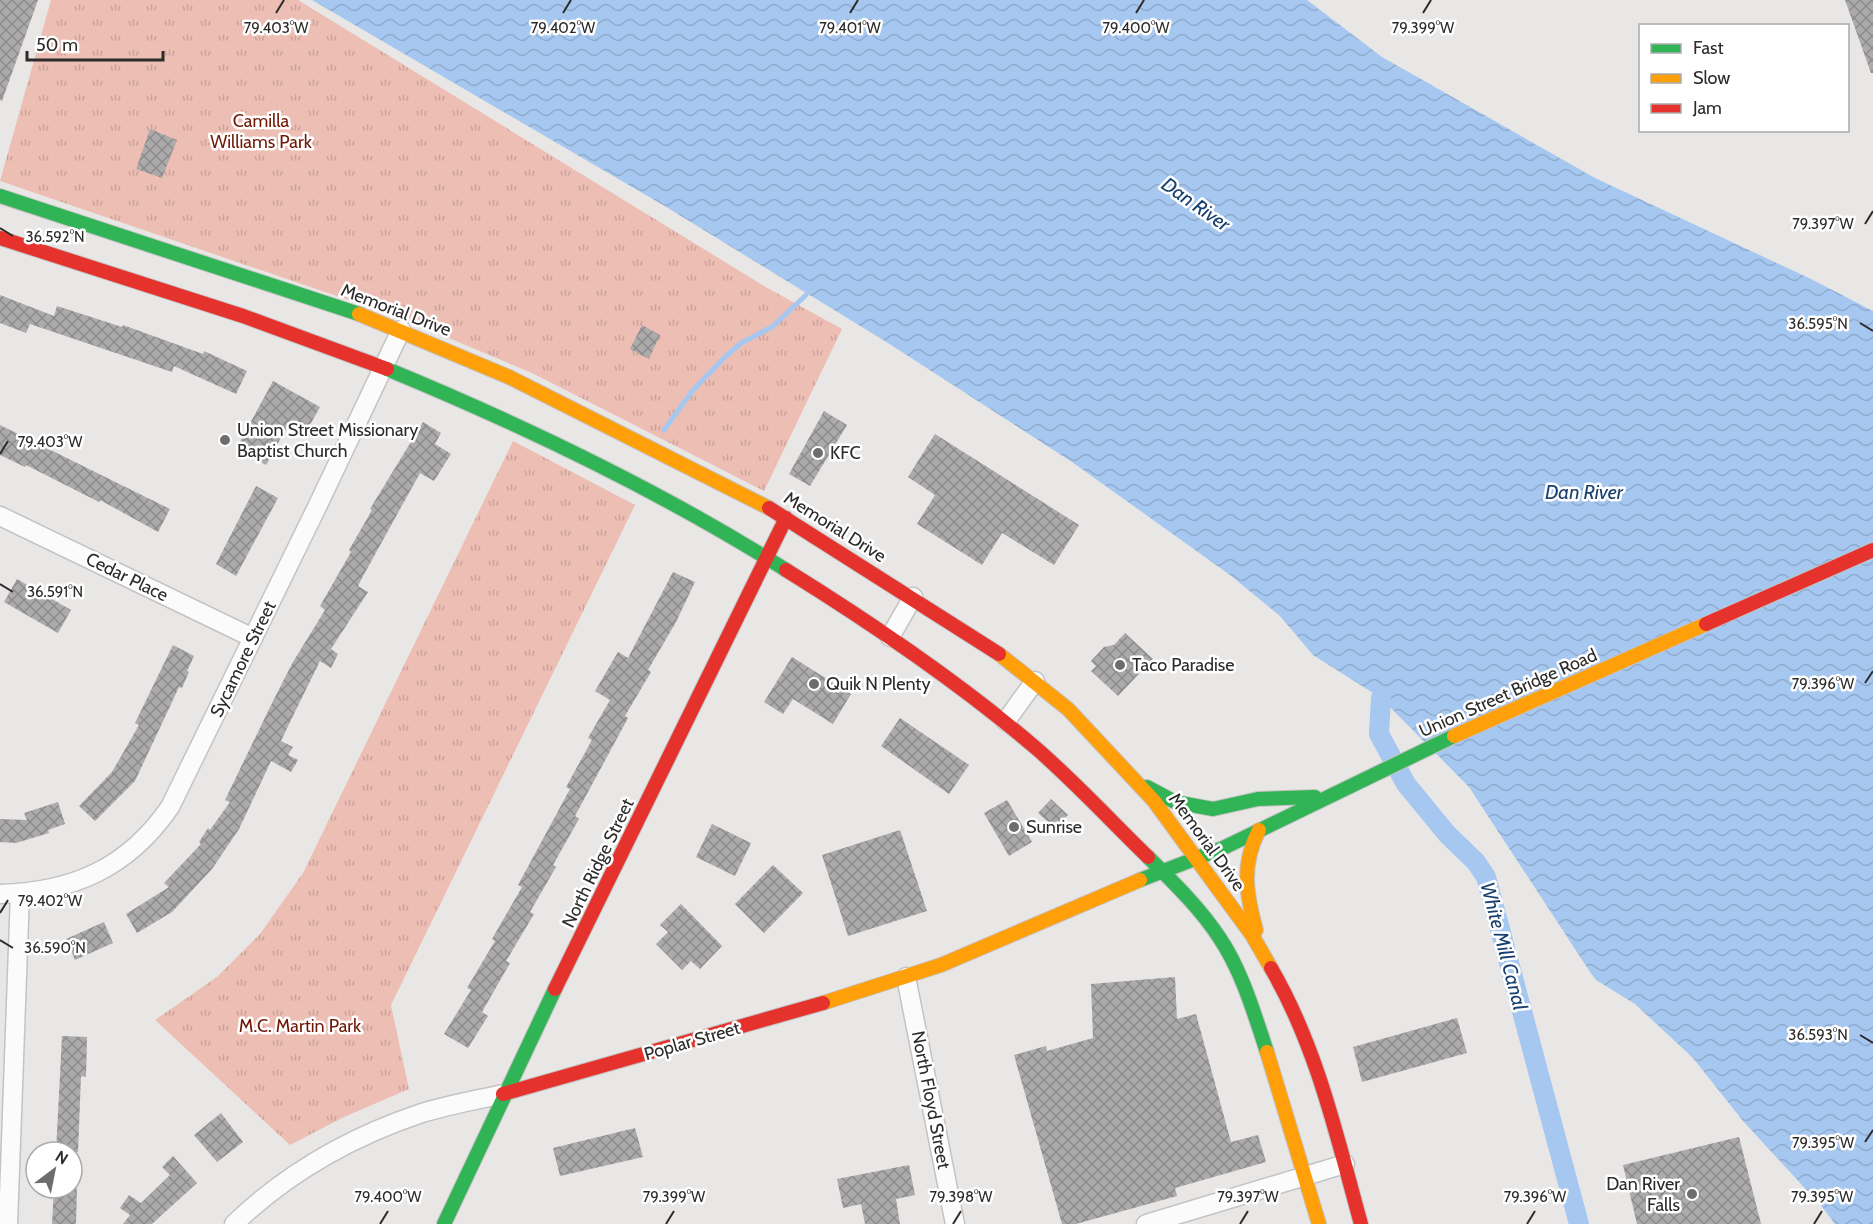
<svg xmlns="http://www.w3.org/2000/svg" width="1873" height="1224" font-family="Cabin,sans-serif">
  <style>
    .park { fill: url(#park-tufts) }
    .water { fill: url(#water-waves) }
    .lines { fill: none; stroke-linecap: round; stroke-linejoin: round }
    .stream { stroke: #a6c7f0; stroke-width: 5 }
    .canal { stroke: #a6c7f0; stroke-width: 20 }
    .building { fill: url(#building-cross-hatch) }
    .street-casing { stroke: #c4c3c3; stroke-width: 21 }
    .fast-casing { stroke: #c4c3c3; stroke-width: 16 }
    .slow-casing { stroke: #c4c3c3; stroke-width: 16 }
    .jam-casing { stroke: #c4c3c3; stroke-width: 16 }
    .street { stroke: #fcfbfb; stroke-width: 18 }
    .fast { stroke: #30b455; stroke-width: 14 }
    .slow { stroke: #ff9f0a; stroke-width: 14 }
    .jam { stroke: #e5322d; stroke-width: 14 }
    .ticks { fill: none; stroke: #2c2b2a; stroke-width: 2 }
    .poi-dot { fill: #6e6d6c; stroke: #fff; stroke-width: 2 }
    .labels { text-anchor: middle; stroke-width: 5; stroke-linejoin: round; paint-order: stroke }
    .park-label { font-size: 18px; fill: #6f1806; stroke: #fff }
    .street-label { font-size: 18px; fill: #2c2b2a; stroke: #fff }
    .poi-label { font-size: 18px; fill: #2c2b2a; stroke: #fff; text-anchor: start }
    .water-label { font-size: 20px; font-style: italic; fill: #17406f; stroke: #fff }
    .ticks-label { font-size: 15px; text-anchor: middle; fill: #2c2b2a; stroke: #fff; stroke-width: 5; stroke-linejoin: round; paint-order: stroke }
  </style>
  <defs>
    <pattern id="park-tufts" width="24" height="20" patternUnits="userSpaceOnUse" patternTransform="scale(1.5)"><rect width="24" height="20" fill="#edbeb4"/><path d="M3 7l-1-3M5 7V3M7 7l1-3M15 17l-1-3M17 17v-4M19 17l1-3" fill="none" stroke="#cba39b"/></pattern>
    <pattern id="water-waves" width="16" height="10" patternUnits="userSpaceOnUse" patternTransform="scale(1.5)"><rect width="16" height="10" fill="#a6c7f0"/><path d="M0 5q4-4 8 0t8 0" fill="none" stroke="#8fabce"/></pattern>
    <pattern id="building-cross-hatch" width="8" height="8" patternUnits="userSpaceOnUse" patternTransform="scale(1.5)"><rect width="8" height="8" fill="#acaaaa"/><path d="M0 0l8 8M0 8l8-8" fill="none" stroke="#8c8b8b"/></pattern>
  </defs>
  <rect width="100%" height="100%" fill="#e9e7e6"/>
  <g class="park">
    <path d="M 51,0 L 298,0 L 764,286 L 842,329 L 764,491 L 532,373 L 401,318 L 0,181 Z"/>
    <path d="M 513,441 L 635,505 L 391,1005 L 409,1089 L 344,1117 L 290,1145 L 155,1020 L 217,977 L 260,934 L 303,873 Z"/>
  </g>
  <path class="water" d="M 312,0 L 1307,0 L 1382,57 L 1595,178 L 1811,279 L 1873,311 L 1873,1224 L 1835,1224 L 1823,1208 L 1743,1121 L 1693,1058 L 1635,1004 L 1596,980 L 1590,972 L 1469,787 L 1381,698 L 1313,655 L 1280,616 L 1230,575 L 1072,462 L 888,343 L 663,205 Z"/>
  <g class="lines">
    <path class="stream" d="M 664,430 L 693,390 L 725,357 L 741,343 L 772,327 L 806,295"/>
    <path class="canal" d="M 1381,698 L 1379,734 L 1406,784 L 1447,834 L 1476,862 L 1486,877 L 1579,1224"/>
  </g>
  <g class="building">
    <path d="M 0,0 L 38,0 L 2,101 L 0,100 Z"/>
    <path d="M 1845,0 L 1873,0 L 1873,73 L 1871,73 Z"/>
    <path d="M 150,129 L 177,140 L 162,178 L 136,169 Z"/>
    <path d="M 0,295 L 54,316 L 57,306 L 122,327 L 123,325 L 203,354 L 204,351 L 247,371 L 236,394 L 174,366 L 172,372 L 30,324 L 26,333 L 0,323 Z"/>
    <path d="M 642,325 L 660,335 L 649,359 L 630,349 Z"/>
    <path d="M 273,381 L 320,407 L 306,432 L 289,423 L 266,465 L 236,449 Z"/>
    <path d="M 824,411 L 847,425 L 810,486 L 789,474 Z"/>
    <path d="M 423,422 L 441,433 L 435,444 L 451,454 L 434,481 L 420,473 L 362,578 L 358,586 L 368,592 L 331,649 L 338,654 L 331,668 L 320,661 L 290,722 L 281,741 L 293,747 L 288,755 L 298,760 L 291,772 L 271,761 L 239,829 L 212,869 L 172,912 L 137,933 L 126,914 L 169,887 L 164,883 L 201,844 L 199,842 L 208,828 L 210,830 L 230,802 L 225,800 L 273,701 L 293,662 L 325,610 L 320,606 L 351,552 L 349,550 L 372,510 L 370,509 Z"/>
    <path d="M 0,425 L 170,509 L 158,532 L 100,500 L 99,502 L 26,465 L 25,467 L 0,455 Z"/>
    <path d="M 935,434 L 1079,525 L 1054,565 L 1002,533 L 982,565 L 917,524 L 935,495 L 908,477 Z"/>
    <path d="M 256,486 L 278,498 L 236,576 L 216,564 Z"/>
    <path d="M 673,572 L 695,582 L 676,622 L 648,670 L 651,672 L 625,716 L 628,718 L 575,816 L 579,819 L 553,865 L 556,867 L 530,912 L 534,914 L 506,961 L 510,963 L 482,1012 L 488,1016 L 468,1048 L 444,1034 L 471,990 L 467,988 L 495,941 L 492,939 L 522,887 L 518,885 L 570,789 L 566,787 L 592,740 L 588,738 L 610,700 L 595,691 L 618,652 L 628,658 Z"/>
    <path d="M 17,579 L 71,610 L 58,633 L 4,602 Z"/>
    <path d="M 1125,633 L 1153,659 L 1118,696 L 1091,671 L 1096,666 L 1091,661 L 1104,647 L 1114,645 Z"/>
    <path d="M 173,645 L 194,656 L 187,671 L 189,672 L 182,688 L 179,687 L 135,781 L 95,821 L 79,806 L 112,772 L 139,725 L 135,723 Z"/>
    <path d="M 792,657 L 851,694 L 833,724 L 793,699 L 783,714 L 764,702 Z"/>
    <path d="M 900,718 L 969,765 L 949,794 L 881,746 Z"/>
    <path d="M 1051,799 L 1068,815 L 1055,828 L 1038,813 Z"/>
    <path d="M 1007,800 L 1032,842 L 1009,856 L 984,813 Z"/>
    <path d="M 58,802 L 65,824 L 48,830 L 49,833 L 16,843 L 0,842 L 0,819 L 27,820 L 24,813 Z"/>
    <path d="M 712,824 L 751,843 L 735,876 L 696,857 Z"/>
    <path d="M 900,830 L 927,911 L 848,936 L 822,855 Z"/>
    <path d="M 773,865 L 803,893 L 764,933 L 735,904 Z"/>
    <path d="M 681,904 L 722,946 L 700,969 L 691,961 L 682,970 L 656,944 L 668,932 L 660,925 Z"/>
    <path d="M 104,922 L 113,943 L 75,960 L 66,939 Z"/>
    <path d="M 1175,977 L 1177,1019 L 1196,1014 L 1231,1142 L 1258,1135 L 1266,1162 L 1175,1188 L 1177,1196 L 1076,1224 L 1062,1224 L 1014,1055 L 1046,1046 L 1047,1051 L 1093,1038 L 1091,984 Z"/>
    <path d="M 1457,1018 L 1467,1053 L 1362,1082 L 1353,1047 Z"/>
    <path d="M 62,1036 L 87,1037 L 86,1077 L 81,1076 L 78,1152 L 56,1152 Z"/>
    <path d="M 221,1113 L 243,1142 L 217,1162 L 194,1135 Z"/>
    <path d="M 635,1128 L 643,1157 L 560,1176 L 553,1148 Z"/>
    <path d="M 1739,1137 L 1761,1224 L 1637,1224 L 1623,1165 Z"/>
    <path d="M 173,1156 L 197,1183 L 152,1224 L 123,1224 L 130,1215 L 120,1208 L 129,1195 L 141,1203 L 170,1175 L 162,1167 Z"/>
    <path d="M 909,1165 L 915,1195 L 896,1199 L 900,1224 L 865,1224 L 861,1204 L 843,1208 L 837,1179 Z"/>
    <path d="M 54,1188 L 77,1188 L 76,1224 L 52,1224 Z"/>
  </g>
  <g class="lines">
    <g class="street-casing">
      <g id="street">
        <path d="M 0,516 L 253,638"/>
        <path d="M 890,637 L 913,597"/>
        <path d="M 1006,721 L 1035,681"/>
        <path d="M 0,894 C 73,892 128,868 170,807 L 317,507 L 401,330"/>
        <path d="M 906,977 L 955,1224"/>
        <path d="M 8,1224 L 20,893"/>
        <path d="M 234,1224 C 287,1173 353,1136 422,1113 C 448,1105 476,1100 503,1094"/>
        <path d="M 1146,1224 L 1345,1164"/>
      </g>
    </g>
    <g class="fast-casing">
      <g id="fast">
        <path d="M 0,196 L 359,314"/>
        <path d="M 387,369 C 525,426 659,490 786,570"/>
        <path d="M 1147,787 L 1175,802 L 1213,809 L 1258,799 L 1315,797"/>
        <path d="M 1148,857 C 1173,882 1199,907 1219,937 C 1242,971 1254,1013 1267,1052"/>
        <path d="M 1140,880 L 1223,848 L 1454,736"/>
        <path d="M 444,1224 L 555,989"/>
      </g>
    </g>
    <g class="slow-casing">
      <g id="slow">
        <path d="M 359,314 L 509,377 L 769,508"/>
        <path d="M 999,654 L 1068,709 L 1154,801 L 1252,935 L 1271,968"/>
        <path d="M 1454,736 L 1706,624"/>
        <path d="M 1256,930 C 1246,893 1241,865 1259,830"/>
        <path d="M 823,1003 L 941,965 L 1140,880"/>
        <path d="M 1267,1052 L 1319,1224"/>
      </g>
    </g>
    <g class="jam-casing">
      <g id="jam">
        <path d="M 0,238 L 243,316 L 387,369"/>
        <path d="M 769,508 L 999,654"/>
        <path d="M 786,570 C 873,624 959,682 1037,749 C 1076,783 1111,821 1148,857"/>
        <path d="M 1706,624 L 1873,550"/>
        <path d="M 1271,968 C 1317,1047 1337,1137 1361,1224"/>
        <path d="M 555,989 L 786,518"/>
        <path d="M 503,1094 L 823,1003"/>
      </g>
    </g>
    <use href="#street" class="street"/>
    <use href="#fast" class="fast"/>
    <use href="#slow" class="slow"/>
    <use href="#jam" class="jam"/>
  </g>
  <path class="ticks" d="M 276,13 L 284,0M 563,13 L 571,0M 850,13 L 858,0M 1136,13 L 1144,0M 1423,13 L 1431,0M 1865,224 L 1873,211M 0,228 L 13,236M 1860,323 L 1873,331M 0,454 L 8,441M 0,584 L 13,592M 1865,683 L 1873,671M 0,913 L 8,900M 0,940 L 13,948M 1860,1035 L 1873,1043M 1865,1142 L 1873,1130M 380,1224 L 388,1211M 666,1224 L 674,1211M 953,1224 L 961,1211M 1240,1224 L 1248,1211M 1527,1224 L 1535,1211M 1814,1224 L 1822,1211"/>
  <g class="poi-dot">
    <circle cx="225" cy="440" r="6"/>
    <circle cx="818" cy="453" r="6"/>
    <circle cx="1120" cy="665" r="6"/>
    <circle cx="814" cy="684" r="6"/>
    <circle cx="1014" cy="827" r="6"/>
    <circle cx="1692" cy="1194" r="6"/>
  </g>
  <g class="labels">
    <g class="park-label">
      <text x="261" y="127">Camilla<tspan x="261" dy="21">Williams Park</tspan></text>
      <text x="300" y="1032">M.C. Martin Park</text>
    </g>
    <g class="street-label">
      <text transform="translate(396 310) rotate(21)" y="6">Memorial Drive</text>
      <text transform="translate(835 527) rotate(32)" y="6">Memorial Drive</text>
      <text transform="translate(127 577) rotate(26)" y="6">Cedar Place</text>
      <text transform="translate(243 659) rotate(-64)" y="6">Sycamore Street</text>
      <text transform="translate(1508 693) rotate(-24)" y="6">Union Street Bridge Road</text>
      <text transform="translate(1207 842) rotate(54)" y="6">Memorial Drive</text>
      <text transform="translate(598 863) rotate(-64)" y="6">North Ridge Street</text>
      <text transform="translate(692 1041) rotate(-16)" y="6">Poplar Street</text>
      <text transform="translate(931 1100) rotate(79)" y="6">North Floyd Street</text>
    </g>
    <g class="poi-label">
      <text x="237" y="436">Union Street Missionary<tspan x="237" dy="21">Baptist Church</tspan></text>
      <text x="830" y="459">KFC</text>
      <text x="1132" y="671">Taco Paradise</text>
      <text x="826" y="690">Quik N Plenty</text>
      <text x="1026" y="833">Sunrise</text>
      <text x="1680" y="1190" text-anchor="end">Dan River<tspan x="1680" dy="21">Falls</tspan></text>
    </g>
    <g class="water-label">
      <text transform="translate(1196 204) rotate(35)" y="7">Dan River</text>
      <text x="1584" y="499">Dan River</text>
      <text transform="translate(1504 946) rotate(75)" y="7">White Mill Canal</text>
    </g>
  </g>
  <g class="ticks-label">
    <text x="276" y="33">79.403°W</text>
    <text x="563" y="33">79.402°W</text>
    <text x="850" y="33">79.401°W</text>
    <text x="1136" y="33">79.400°W</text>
    <text x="1423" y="33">79.399°W</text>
    <text x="1823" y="229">79.397°W</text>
    <text x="55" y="242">36.592°N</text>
    <text x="1818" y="329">36.595°N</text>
    <text x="50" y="447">79.403°W</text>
    <text x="55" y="597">36.591°N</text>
    <text x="1823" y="689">79.396°W</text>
    <text x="50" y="906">79.402°W</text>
    <text x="55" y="953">36.590°N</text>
    <text x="1818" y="1040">36.593°N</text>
    <text x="1823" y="1148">79.395°W</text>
    <text x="388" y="1202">79.400°W</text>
    <text x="674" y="1202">79.399°W</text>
    <text x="961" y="1202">79.398°W</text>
    <text x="1248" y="1202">79.397°W</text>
    <text x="1535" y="1202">79.396°W</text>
    <text x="1822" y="1202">79.395°W</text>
  </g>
  <rect x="1639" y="24" width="210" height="108" fill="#ffffff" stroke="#abaaaa" stroke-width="1.5"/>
  <rect x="1651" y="44" width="30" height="9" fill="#30b455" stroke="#abaaaa" stroke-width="1.5"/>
  <text x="1693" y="54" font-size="18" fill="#2c2b2a">Fast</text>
  <rect x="1651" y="74" width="30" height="9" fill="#ff9f0a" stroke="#abaaaa" stroke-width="1.5"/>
  <text x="1693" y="84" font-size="18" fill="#2c2b2a">Slow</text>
  <rect x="1651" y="104" width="30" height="9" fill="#e5322d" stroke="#abaaaa" stroke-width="1.5"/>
  <text x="1693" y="114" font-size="18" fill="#2c2b2a">Jam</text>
  <g transform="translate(54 1170) rotate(32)"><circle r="28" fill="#ffffff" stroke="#abaaaa" stroke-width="1.5"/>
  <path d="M0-4.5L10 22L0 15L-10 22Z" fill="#6e6d6c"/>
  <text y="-9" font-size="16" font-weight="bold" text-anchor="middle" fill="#2c2b2a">N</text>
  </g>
  <path d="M27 51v9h136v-9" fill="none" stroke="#2c2b2a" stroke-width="3"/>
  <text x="36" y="51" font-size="18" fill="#2c2b2a" stroke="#ffffff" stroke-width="4.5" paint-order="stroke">50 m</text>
</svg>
